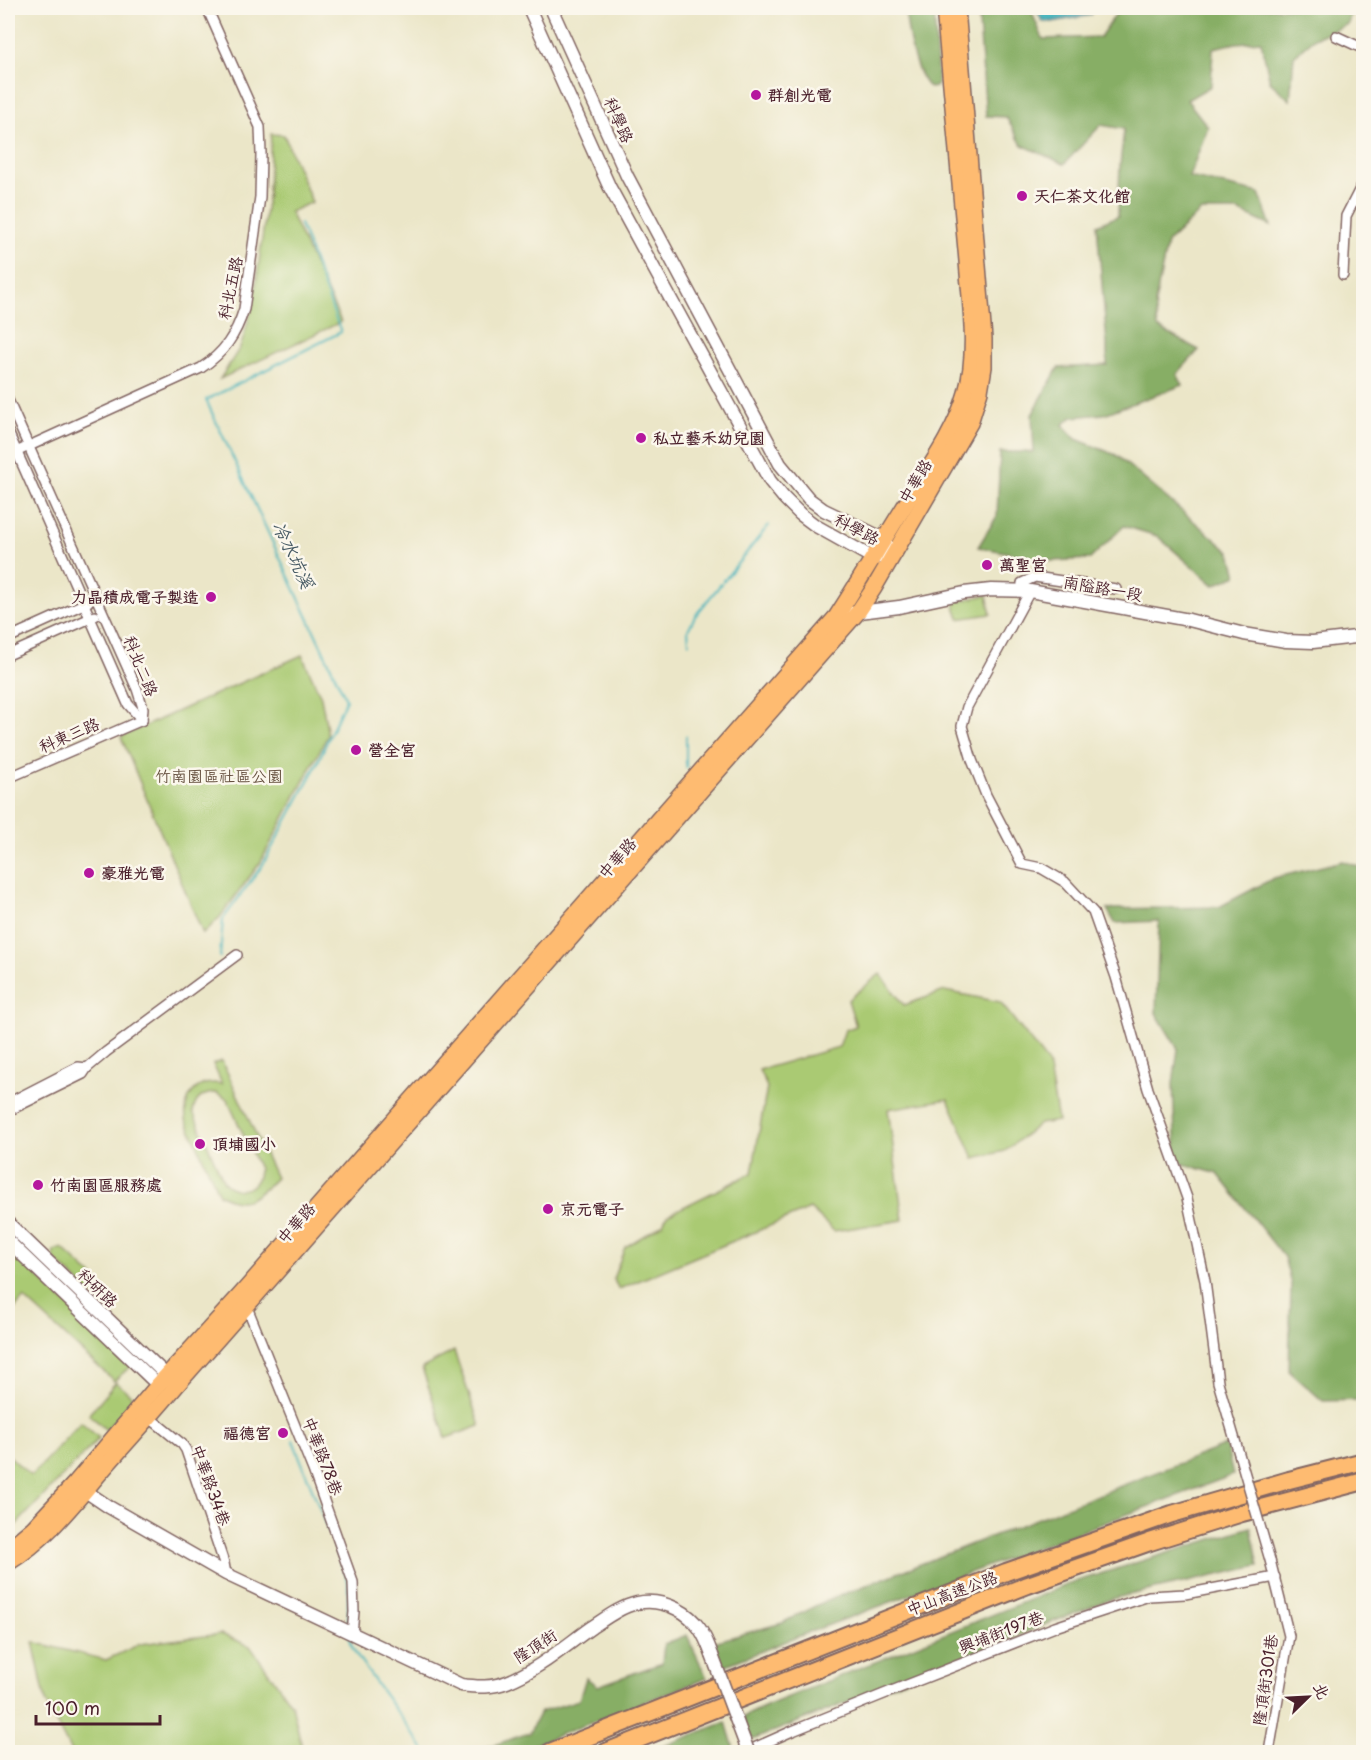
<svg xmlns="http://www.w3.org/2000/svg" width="1371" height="1760" font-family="'Playpen Sans','LXGW WenKai TC',sans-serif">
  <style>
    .green { fill: #aaca73; stroke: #7a744f; stroke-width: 1.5; fill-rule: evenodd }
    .forest { fill: #87ae65; stroke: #686648; stroke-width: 1.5 }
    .water { fill: #44b4bc; stroke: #476a74; stroke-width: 1.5 }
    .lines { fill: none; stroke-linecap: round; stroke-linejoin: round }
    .stream { stroke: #44b4bc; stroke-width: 2 }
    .minor-casing { stroke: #826562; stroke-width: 12 }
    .tertiary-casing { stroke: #826562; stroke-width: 15 }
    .primary-casing { stroke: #826562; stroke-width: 18 }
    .motorway-casing { stroke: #826562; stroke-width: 20 }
    .minor { stroke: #fff; stroke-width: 9 }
    .tertiary { stroke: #fff; stroke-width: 12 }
    .primary { stroke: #febb71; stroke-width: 15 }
    .motorway { stroke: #febb71; stroke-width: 16 }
    .minor-bridge-casing { stroke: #826562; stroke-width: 12; stroke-linecap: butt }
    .tertiary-bridge-casing { stroke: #826562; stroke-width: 15; stroke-linecap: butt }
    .minor-bridge { stroke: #fff; stroke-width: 9 }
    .tertiary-bridge { stroke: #fff; stroke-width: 12 }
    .poi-dot { fill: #b5179e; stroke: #fbf7ec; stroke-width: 2 }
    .labels { text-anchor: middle; stroke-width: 5; stroke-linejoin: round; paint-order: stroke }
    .poi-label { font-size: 16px; font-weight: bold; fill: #4a1f2b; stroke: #fbf7ec; text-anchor: start }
    .street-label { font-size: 16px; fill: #4a1f2b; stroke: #fbf7ec }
    .park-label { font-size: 16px; fill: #675241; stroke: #fbf7ec }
    .water-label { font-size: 18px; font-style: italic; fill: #485b65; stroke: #fbf7ec }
  </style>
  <rect width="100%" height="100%" fill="#fbf7ec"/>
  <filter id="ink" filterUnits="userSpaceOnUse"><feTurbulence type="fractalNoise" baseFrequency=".0167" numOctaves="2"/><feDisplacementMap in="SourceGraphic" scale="12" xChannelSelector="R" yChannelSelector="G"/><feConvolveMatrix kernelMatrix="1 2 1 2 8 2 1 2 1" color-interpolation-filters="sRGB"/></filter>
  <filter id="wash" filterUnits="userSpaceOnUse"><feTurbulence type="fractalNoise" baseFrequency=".008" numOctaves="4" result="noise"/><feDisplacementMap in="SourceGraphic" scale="24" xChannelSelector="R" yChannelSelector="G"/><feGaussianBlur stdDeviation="1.35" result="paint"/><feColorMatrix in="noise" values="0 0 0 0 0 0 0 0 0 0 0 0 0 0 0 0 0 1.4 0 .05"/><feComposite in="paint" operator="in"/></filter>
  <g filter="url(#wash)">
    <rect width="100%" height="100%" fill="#ebe6c8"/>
    <g class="green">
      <path d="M 271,134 L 284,135 L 312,202 L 290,212 L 341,322 L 220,379 L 241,346 L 254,300 L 268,194 Z"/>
      <path d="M 987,595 L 991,614 L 959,619 L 954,602 Z"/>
      <path d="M 302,655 L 321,697 L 328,735 L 260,863 L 220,917 L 203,934 L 121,737 Z"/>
      <path d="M 880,974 L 904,1005 L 945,991 L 1000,1002 L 1048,1063 L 1058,1121 L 1039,1124 L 1005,1151 L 974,1158 L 948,1099 L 888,1109 L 903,1220 L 834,1231 L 810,1209 L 619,1289 L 613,1279 L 625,1247 L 663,1224 L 667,1215 L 752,1173 L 767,1087 L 759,1070 L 839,1047 L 845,1030 L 856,1026 L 848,1000 Z"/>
      <path d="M 222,1061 L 276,1178 C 257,1196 245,1210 219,1194 L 186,1120 C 183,1096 197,1079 222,1084 L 213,1064 ZM 216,1093 L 227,1099 L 259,1169 C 259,1189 238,1197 224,1182 L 193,1112 C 195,1100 203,1093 216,1093 Z"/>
      <path d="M 62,1248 L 98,1281 L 99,1290 L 96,1293 L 91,1294 L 53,1258 L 54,1251 Z"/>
      <path d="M 8,1249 L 132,1365 L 114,1381 L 24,1298 L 8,1316 Z"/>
      <path d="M 454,1351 L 480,1426 L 446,1438 L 422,1368 Z"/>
      <path d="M 116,1382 L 134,1398 L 106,1430 L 89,1414 Z"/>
      <path d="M 81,1422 L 99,1438 L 14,1527 L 8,1530 L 8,1455 L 31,1476 Z"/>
      <path d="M 221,1634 L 250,1646 L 292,1705 L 303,1752 L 71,1752 L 46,1702 L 33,1642 L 106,1660 L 140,1644 Z"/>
    </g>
    <g class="forest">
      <path d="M 905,8 L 934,8 L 938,84 L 935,87 L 930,88 C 913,73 907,29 905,8 Z"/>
      <path d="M 978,8 L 1030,8 L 1043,39 L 1100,37 L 1120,8 L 1352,8 L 1348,24 L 1315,38 L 1294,56 L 1290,100 L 1270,82 L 1261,41 L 1236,43 L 1213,48 L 1211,86 L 1187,100 L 1208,127 L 1189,177 L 1259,193 L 1271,226 L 1238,211 L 1201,211 L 1167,243 L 1155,303 L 1158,328 L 1199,350 L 1177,374 L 1183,385 L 1104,414 L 1072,417 L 1063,425 L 1076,439 L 1116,455 L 1231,553 L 1237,575 L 1214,585 L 1157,536 L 1124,526 L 1090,559 L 1052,561 L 978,547 L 997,516 L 1000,452 L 1034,452 L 1032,415 L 1058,368 L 1107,365 L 1107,344 L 1097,225 L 1118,216 L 1120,165 L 1124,129 L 1101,125 L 1064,164 L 1022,145 L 1006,117 L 986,116 Z"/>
      <path d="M 1343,861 L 1363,868 L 1363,1400 L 1323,1401 L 1289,1371 L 1291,1284 L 1284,1257 L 1218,1174 L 1176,1162 L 1173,1084 L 1178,1049 L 1156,1013 L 1159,921 L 1115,923 L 1107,909 L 1219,907 L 1274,878 Z"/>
      <path d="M 1226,1445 L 1233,1475 L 810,1632 L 721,1667 L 714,1642 L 782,1623 L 823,1602 Z"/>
      <path d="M 1251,1527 L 1259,1566 L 1111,1599 L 752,1740 L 743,1717 L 766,1706 L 1071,1583 Z"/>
      <path d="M 687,1635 L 707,1678 L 515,1752 L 473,1752 L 529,1733 L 540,1712 L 579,1700 L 586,1678 L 598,1686 L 662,1663 L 664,1644 Z"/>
      <path d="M 726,1722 L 734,1749 L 724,1752 L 648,1752 Z"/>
    </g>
    <path class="water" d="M 1036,8 L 1094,8 L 1091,15 L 1052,22 L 1042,21 Z"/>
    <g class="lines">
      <g class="stream">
        <path d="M 689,643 L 688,630 L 695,616 L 769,525"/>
        <path d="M 686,736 L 686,767"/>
        <path d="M 220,957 L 223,919 L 262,866 L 315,768 L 346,699 L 206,400 L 341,332 L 300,224"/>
        <path d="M 293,1440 L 348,1581 L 348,1627"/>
        <path d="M 349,1638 C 351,1649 359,1658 365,1667 C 384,1696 406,1723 426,1752"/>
      </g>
    </g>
  </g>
  <g filter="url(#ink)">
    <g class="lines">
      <g class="minor-casing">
        <g id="minor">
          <path d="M 1336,36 L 1364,49"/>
          <path d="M 1343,275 L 1346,216 L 1364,181"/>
          <path d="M 8,400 L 137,689 L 143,708 L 142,720"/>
          <path d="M 8,432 L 128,704 L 142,720"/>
          <path d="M 16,452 L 201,368 C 224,353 236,335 244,309 L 260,197 L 261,154 L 260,127 L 207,8"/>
          <path d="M 1022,591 L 1022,583 L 1035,577 L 1116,589"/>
          <path d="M 1030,591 L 967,707 L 962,726 L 972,760 L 986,795 L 1022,864 L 1041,868 L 1065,882 L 1093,912 L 1116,977 L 1148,1089 L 1187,1198 L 1205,1281 L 1218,1382 L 1237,1447"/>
          <path d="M 8,638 L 88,602"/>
          <path d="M 8,655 L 95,616"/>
          <path d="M 8,778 L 142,720"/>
          <path d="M 8,1103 L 78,1067 L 87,1068"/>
          <path d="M 8,1111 L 83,1074 L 87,1068 L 106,1052 L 237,955"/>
          <path d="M 243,1304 L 247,1307 L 313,1470 L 353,1582 L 354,1612 L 352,1634"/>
          <path d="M 150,1418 L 182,1444 L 186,1450 L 224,1563 L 226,1574"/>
          <path d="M 745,1752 L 790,1732 L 889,1692 L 1055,1627 L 1149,1596 L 1185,1594 L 1275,1577"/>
          <path d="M 1269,1752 L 1289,1636 L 1270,1560"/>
        </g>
      </g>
      <g class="tertiary-casing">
        <g id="tertiary">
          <path d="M 529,8 L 609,186 L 770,481 L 784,498 L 800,514 L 816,526 L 873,558 L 892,556 L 884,539 L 824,510 L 809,499 L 780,464 L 627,176 L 551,8"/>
          <path d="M 852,613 L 899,607 L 964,593 L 991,590 L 1030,591 L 1189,620 L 1244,634 L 1286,641 L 1313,642 L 1364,636"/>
          <path d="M 8,1223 L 167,1376"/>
          <path d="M 8,1241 L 158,1385"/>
          <path d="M 78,1486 L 109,1507 L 226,1574 L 461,1685 C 477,1687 492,1688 507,1682 C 538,1670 565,1646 592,1627 C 606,1618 620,1607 637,1603 C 650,1600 665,1603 677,1609 C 697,1619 705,1635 712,1655"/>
        </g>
      </g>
      <g class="primary-casing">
        <g id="primary">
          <path d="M 8,1549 L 33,1528 L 75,1483 L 158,1385 L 241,1294 L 836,617 C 859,582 879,547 901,512 C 924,474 954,436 966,393 C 978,351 970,304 967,261 C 960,177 951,92 944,8"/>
          <path d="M 8,1563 C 46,1540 72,1506 100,1473 C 126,1443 152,1415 177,1385 L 858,612 L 874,588 L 970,423 L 980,391 L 984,367 L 984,339 L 957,8"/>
        </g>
      </g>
      <g class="motorway-casing">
        <g id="motorway">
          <path d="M 550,1752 L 1006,1572 L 1172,1514 L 1289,1480 L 1364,1461"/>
          <path d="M 606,1752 L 1028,1585 L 1150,1542 L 1242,1513 L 1364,1481"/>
        </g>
      </g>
      <use href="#minor" class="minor"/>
      <use href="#tertiary" class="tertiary"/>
      <use href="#primary" class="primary"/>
      <use href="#motorway" class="motorway"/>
      <g class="minor-bridge-casing">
        <path id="minor-bridge" d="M 1237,1447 L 1270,1560"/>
      </g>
      <g class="tertiary-bridge-casing">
        <path id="tertiary-bridge" d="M 712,1655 L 748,1751"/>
      </g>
      <use href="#minor-bridge" class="minor-bridge"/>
      <use href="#tertiary-bridge" class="tertiary-bridge"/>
    </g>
  </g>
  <g class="poi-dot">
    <circle cx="756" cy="95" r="6"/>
    <circle cx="1022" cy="196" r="6"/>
    <circle cx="641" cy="438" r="6"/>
    <circle cx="987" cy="565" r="6"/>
    <circle cx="211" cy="597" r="6"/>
    <circle cx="356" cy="750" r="6"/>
    <circle cx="89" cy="873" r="6"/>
    <circle cx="200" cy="1144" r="6"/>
    <circle cx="38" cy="1185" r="6"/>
    <circle cx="548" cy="1209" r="6"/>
    <circle cx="283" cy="1433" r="6"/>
  </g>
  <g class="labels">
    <g class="poi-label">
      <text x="768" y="101">群創光電</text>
      <text x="1034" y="202">天仁茶文化館</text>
      <text x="653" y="444">私立藝禾幼兒園</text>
      <text x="999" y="571">萬聖宮</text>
      <text x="199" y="603" text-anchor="end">力晶積成電子製造</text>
      <text x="368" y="756">營全宮</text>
      <text x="101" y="879">豪雅光電</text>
      <text x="212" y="1150">頂埔國小</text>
      <text x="50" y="1191">竹南園區服務處</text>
      <text x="560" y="1215">京元電子</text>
      <text x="271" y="1439" text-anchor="end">福德宮</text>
    </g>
    <g class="street-label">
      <text transform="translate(619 120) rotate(66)" y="6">科學路</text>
      <text transform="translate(230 288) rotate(-78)" y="6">科北五路</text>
      <text transform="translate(915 481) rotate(-59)" y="6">中華路</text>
      <text transform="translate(857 529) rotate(28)" y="6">科學路</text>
      <text transform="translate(1103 588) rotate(10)" y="6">南隘路一段</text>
      <text transform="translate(141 666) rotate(68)" y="6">科北二路</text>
      <text transform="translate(69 735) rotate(-23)" y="6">科東三路</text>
      <text transform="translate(617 858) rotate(-49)" y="6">中華路</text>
      <text transform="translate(296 1223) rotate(-49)" y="6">中華路</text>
      <text transform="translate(98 1288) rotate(44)" y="6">科研路</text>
      <text transform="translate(323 1456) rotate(69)" y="6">中華路78巷</text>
      <text transform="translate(211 1485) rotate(70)" y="6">中華路34巷</text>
      <text transform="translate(952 1593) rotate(-21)" y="6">中山高速公路</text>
      <text transform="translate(1001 1632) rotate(-21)" y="6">興埔街197巷</text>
      <text transform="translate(535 1646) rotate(-33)" y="6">隆頂街</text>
      <text transform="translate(1265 1680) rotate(-82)" y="6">隆頂街301巷</text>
    </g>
    <g class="park-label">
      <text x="219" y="782">竹南園區社區公園</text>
    </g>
    <g class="water-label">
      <text transform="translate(293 555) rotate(65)" y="6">冷水坑溪</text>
    </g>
  </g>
  <rect width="1371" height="1760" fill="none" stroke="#fbf7ec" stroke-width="30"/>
  <g transform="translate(1308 1697) rotate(66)" stroke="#fbf7ec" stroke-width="4.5" paint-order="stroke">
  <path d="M0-4.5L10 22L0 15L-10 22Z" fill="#4a1f2b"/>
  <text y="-9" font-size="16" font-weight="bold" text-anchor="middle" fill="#4a1f2b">北</text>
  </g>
  <path d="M36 1715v9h124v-9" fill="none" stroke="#4a1f2b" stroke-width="3"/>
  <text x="45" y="1715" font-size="18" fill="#4a1f2b" stroke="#fbf7ec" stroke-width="4.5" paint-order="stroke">100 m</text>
</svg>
